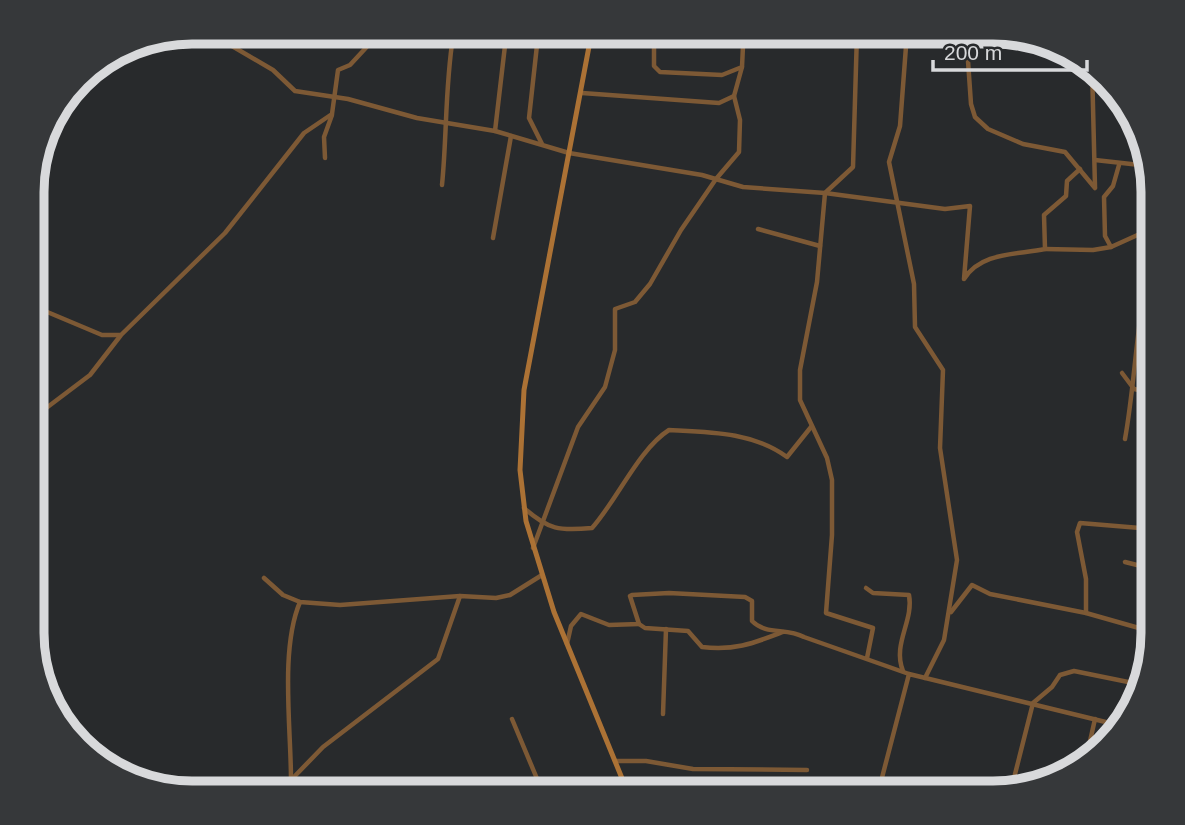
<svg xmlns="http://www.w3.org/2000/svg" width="1185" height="825" font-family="Helvetica,sans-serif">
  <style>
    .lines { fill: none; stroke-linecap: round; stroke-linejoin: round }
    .street { stroke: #7d5935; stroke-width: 4.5 }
    .secondary { stroke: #ac7235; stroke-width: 5 }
    .rim { fill: none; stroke: #d8d9db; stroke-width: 9 }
  </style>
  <rect width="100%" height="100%" fill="#282a2c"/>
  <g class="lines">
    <g class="street">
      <path d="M 966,32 L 971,104 L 975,117 L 988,129 L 1023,144 L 1065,152 L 1095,188"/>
      <path d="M 857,33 L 853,167 L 825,193 L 817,282 L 800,370 L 800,400 L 827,458 L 832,480 L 832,535 L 826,613 L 873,628 L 867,658"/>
      <path d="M 907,33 L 900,126 L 889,162 L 914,284 L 915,327 L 943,370 L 940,448 L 957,560 L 944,640 L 925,678"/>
      <path d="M 760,34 L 855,38"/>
      <path d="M 635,35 C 660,41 717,50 740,40 L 743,34"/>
      <path d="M 538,36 L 529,118 L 542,144"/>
      <path d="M 506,37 L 528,42 L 537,37"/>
      <path d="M 220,39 L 273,70 L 295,91 L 348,99 L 417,118 L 495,131 L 569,153 L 702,175 L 743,187 L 825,193 L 945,209 L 970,206 L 964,279 C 981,252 1016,255 1045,249 L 1044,215 L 1066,196 L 1067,181 L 1080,169"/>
      <path d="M 654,40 L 654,66 L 660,72 L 722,75 L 742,67 L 743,46 L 740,40"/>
      <path d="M 1092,66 L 1095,187"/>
      <path d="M 582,93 L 719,103 L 734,96 L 742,67"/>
      <path d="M 63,99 L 95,83 L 103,61"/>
      <path d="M 1132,114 L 1134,134 L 1147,157"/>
      <path d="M 495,131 L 506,37"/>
      <path d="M 325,158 L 324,137 L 332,115"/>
      <path d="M 1095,160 L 1149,166"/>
      <path d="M 442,185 C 447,135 445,87 453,37"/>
      <path d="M 758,229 L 820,246"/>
      <path d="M 493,238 L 511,136"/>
      <path d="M 1111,247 L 1105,236 L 1104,197 L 1113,186 L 1119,165"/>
      <path d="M 1045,249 L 1093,250 L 1111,247 L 1153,228"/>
      <path d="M 33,306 L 102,335 L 120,335"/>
      <path d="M 1122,373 L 1134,389 L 1153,393"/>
      <path d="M 33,418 L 90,375 L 121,335 L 225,233 L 304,133 L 332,114 L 338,70 L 350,65 L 375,38"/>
      <path d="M 1125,439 C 1136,378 1136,315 1153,254"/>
      <path d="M 524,508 C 549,530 559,531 592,528 C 617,500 639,449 669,430 C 710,432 753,432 787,457 L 811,427"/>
      <path d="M 533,548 L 578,427 L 605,387 L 615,350 L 615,309 L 635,302 L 650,284 L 681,230 L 716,179 L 739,152 L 740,120 L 734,96"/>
      <path d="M 1125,562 L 1153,569"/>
      <path d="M 264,578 L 283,595 L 300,602 L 340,605 L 460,596 L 496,598 L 510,595 L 542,575"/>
      <path d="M 866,588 L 873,593 L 909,595 C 914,621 892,644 903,671"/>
      <path d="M 951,612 L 972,585 L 990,594 L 1086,613 L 1153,632"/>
      <path d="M 1086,613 L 1086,579 L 1077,532 L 1080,523 L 1140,528 L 1153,533"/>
      <path d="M 639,624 L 645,628 L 688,631 L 702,647 C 735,651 754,643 783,632"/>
      <path d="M 567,644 L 571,626 L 581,614 L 609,625 L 639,624 L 630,596 L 632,595 L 669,593 L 745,597 L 752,601 L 752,621 C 767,636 786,627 804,637 L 909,674"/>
      <path d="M 663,714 L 666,629"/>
      <path d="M 512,719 L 543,793"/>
      <path d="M 1086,759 L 1095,719"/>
      <path d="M 615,761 L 646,761 L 693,769 L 807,770"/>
      <path d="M 141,778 L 179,785 L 198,793"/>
      <path d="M 291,780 L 323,747 L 438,659 L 460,596"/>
      <path d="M 1011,790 L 1033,703 L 1052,687 L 1060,675 L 1074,671 L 1138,684"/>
      <path d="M 287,793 L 291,780 C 291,727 280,649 300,602"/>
      <path d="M 878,793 L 909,674 L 1122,726"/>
    </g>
    <path class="secondary" d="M 591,36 L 524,390 L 520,470 L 526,521 L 554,612 L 628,793"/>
  </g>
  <path d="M0 0H1185V825H0ZM192 44H993A148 148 0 0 1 1141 192V633A148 148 0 0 1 993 781H192A148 148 0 0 1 44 633V192A148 148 0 0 1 192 44Z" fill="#36383a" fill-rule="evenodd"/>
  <path class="rim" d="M192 44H993A148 148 0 0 1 1141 192V633A148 148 0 0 1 993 781H192A148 148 0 0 1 44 633V192A148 148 0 0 1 192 44Z"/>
  <path d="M933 60v10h154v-10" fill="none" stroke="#d8d9db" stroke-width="3.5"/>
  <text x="944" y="60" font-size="21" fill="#d8d9db" stroke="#282a2c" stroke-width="5" paint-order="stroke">200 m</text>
</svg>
